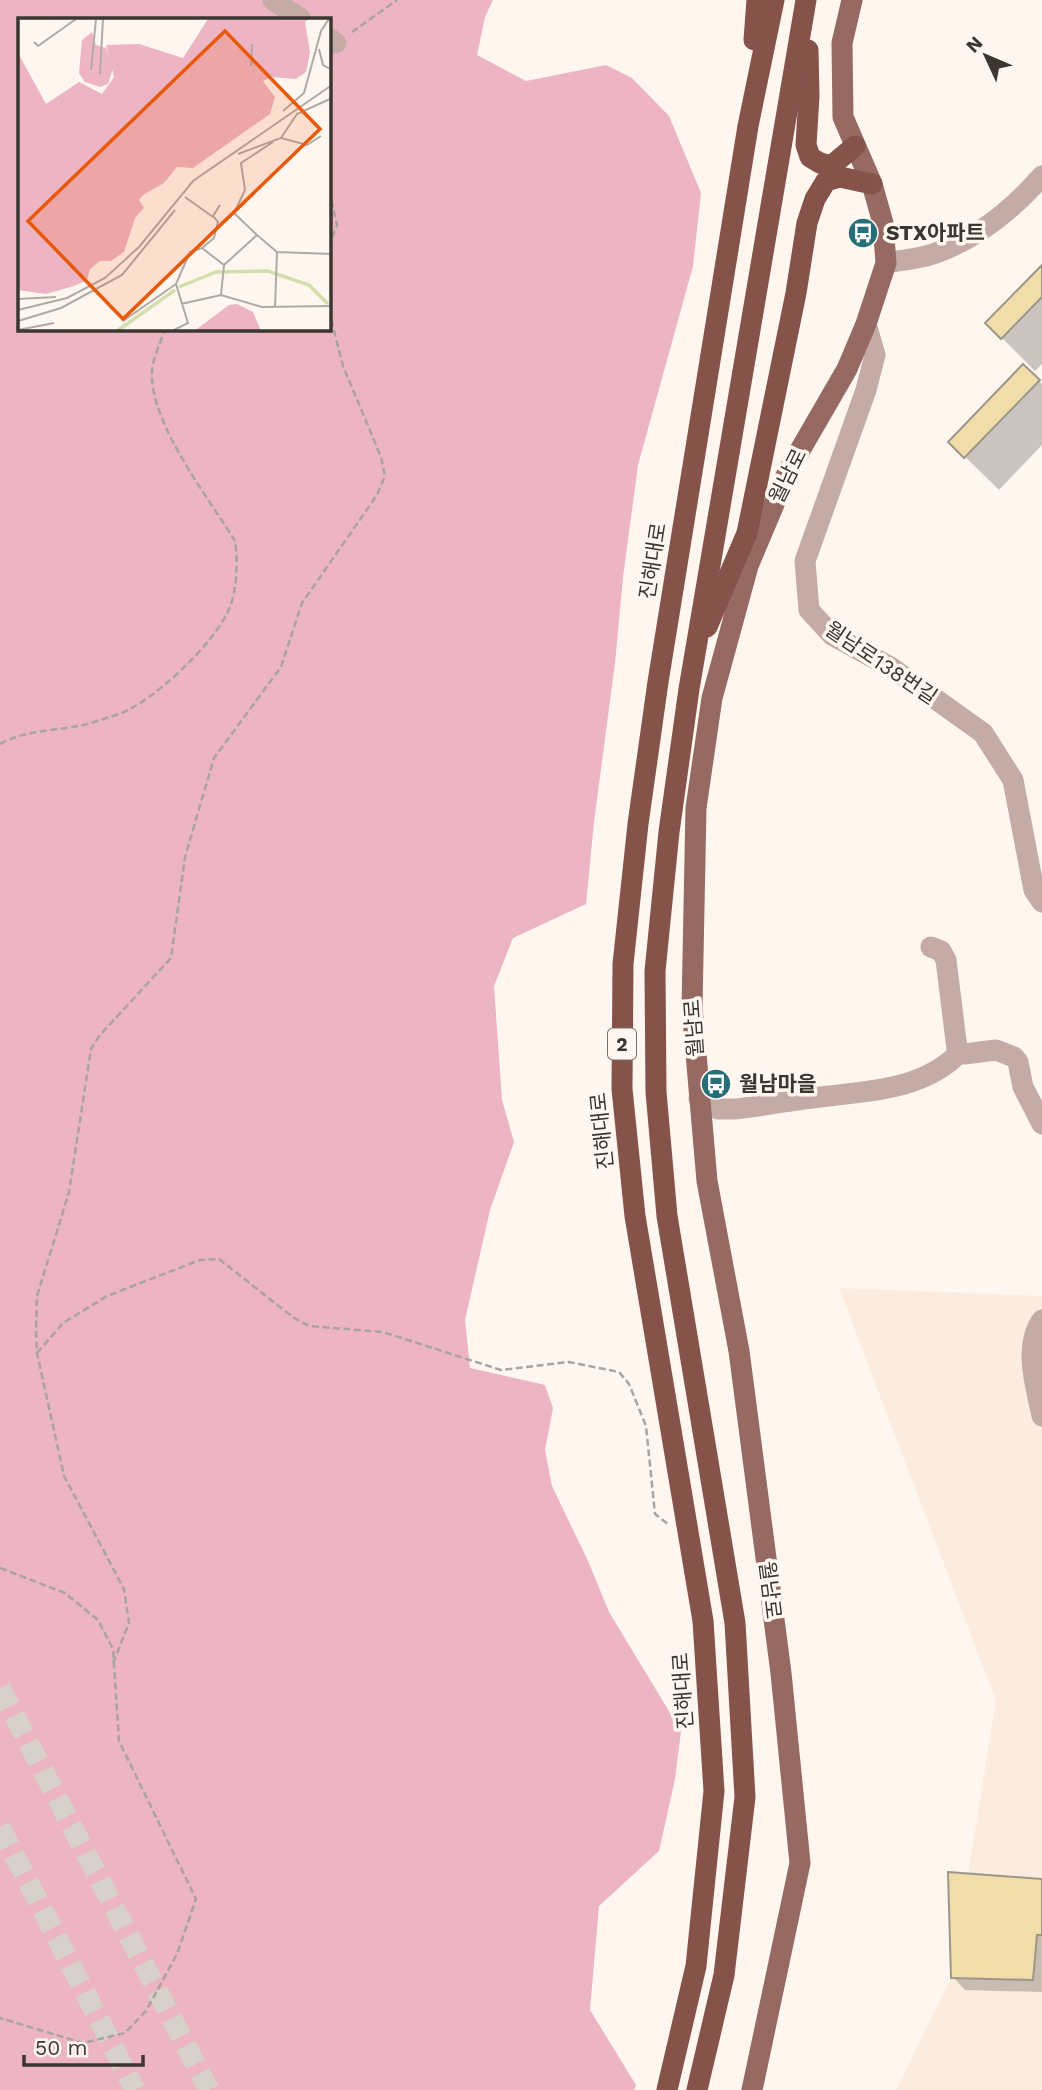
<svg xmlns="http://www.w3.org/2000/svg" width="1042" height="2090" font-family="'Work Sans','Noto Sans KR',sans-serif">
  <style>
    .built { fill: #fcecdf }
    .forest { fill: #edb4c3; fill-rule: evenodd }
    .shadow { fill: #0003 }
    .building { fill: #f0ddaa; stroke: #9c9789; stroke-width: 2 }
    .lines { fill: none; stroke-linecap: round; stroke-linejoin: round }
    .highway-tunnel { stroke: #d8d0ca; stroke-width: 21; stroke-dasharray: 21 10; stroke-linecap: butt }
    .path { stroke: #aba39e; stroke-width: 2.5; stroke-dasharray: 7 3.5; stroke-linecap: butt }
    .minor { stroke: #c5aba6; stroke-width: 21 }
    .major { stroke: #966a62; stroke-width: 21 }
    .highway { stroke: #85534a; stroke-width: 21 }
    .labels { text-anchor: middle; stroke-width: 7; stroke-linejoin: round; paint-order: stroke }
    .shield { fill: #fff6f0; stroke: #76706b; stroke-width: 2 }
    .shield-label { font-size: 19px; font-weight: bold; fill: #3b3632 }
    .poi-label { font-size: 21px; font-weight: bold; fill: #3b3632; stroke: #fff6f0; text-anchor: start }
    .street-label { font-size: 21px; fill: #3b3632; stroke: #fff6f0 }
    .inset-river { fill: none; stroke: #d3dfac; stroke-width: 3.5 }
    .inset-road { fill: none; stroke: #b1a9a4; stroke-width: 2 }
    .view { fill: #e8590c; fill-opacity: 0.15; stroke: #e8590c; stroke-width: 3.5 }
    .inset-edge { fill: none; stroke: #3b3632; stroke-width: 3.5 }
  </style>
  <rect width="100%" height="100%" fill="#fff6f0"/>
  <path class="built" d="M 839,1288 L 1042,1296 L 1042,2090 L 896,2090 L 951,1978 L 996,1701 Z"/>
  <path class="forest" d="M 0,0 L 493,0 L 485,17 L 477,55 L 526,81 L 606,65 L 632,78 L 669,116 L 701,193 L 693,266 L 638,465 L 623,577 L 615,663 L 594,822 L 586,904 L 513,938 L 494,986 L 502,1100 L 514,1142 L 490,1210 L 465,1320 L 470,1368 L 545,1385 L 553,1408 L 545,1450 L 552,1486 L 588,1561 L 609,1612 L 681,1731 L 675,1779 L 659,1851 L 599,1906 L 590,2010 L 636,2085 L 634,2090 L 0,2090 ZM 19,19 L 329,19 L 329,329 L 19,329 Z"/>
  <g class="shadow">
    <path d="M 1042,267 L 1042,364 L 1035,371 L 987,323 Z"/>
    <path d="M 1024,366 L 1042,384 L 1042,445 L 999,490 L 950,442 Z"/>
    <path d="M 1042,1881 L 1042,1992 L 965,1990 L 953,1977 Z"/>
  </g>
  <g class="building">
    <path d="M 1042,265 L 1042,297 L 1001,339 L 985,323 Z"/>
    <path d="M 1023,364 L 1040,380 L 964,458 L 948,442 Z"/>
    <path d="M 948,1872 L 1042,1879 L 1042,1935 L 1037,1935 L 1033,1980 L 951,1978 Z"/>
  </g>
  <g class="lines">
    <g class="highway-tunnel">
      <path d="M 0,1688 L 209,2090"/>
      <path d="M 0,1827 L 135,2090"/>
    </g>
    <g class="path">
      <path d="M 352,32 L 397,0"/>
      <path d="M 329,190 L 337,225 L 329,245"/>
      <path d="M 0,744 C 24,730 55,731 83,725 C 95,722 107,718 119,714 C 153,702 215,643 229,609 C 237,592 238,559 235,541 C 208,497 149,422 152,371 C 153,357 161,342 165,329"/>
      <path d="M 37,1353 L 63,1323 L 107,1296 L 200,1260 L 219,1259 L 294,1318 L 309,1326 L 383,1332 L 501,1370 L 569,1362 L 619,1372 L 629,1384 L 646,1426 L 655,1514 L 668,1524"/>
      <path d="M 0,1568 L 65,1593 L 98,1620 L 113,1649 L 119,1741 L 196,1899 L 177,1954 L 146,2011 L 125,2033 L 83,2043 L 0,2018"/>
      <path d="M 113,1663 L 129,1623 L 124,1589 L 64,1476 L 37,1353 L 36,1330 L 37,1296 L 69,1192 L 91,1049 L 100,1035 L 171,958 L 185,857 L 214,758 L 281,667 L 302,603 L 377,495 L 385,476 L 381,457 L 343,366 L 329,311"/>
    </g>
    <g class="minor">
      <path d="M 273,0 L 301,19"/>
      <path d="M 329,38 L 336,43"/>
      <path d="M 886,263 C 901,260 918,259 933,254 C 975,240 1013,209 1042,176"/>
      <path d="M 866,324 L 875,355 L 866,390 L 805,561 L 809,610 L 832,635 L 892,668 L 983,733 L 1013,780 L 1034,890 L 1042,902"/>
      <path d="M 931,947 L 941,951 L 946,960 L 957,1049 L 964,1054 L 996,1050 L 1014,1057 L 1018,1062 L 1023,1087 L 1042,1124"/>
      <path d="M 699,1099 L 718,1109 L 735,1109 C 763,1106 792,1100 820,1097 C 869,1091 924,1090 960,1052"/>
      <path d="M 1042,1320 C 1023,1347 1036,1386 1042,1416"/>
    </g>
    <path class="major" d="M 752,2090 L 800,1863 L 781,1673 L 739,1351 L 707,1181 L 692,1007 L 696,808 L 712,698 L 748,566 L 788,471 L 847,369 L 866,324 L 886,263 L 883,223 L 872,184 L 843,117 L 842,43 L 852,0"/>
    <g class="highway">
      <path d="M 754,40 L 757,0"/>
      <path d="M 808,50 L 809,96 L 806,145 L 810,157 L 820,163 L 831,166 L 855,146"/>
      <path d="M 707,627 L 747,533 L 796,293 L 807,223 L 815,199 L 826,181 L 840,177 L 872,184"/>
      <path d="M 667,2090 L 696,1966 L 714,1791 L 703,1621 L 635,1216 L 622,1089 L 623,964 L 638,824 L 658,682 L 748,126 L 774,0"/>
      <path d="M 697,2090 L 724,1975 L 745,1797 L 735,1623 L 667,1216 L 656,1092 L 655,971 L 669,832 L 689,689 L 806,0"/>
    </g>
  </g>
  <defs>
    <g id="bus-disc" transform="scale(1.575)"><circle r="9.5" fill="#266f78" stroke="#fff6f0"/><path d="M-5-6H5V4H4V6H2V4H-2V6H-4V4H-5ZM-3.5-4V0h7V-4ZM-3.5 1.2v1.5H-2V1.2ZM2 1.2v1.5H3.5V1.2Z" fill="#fff"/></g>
  </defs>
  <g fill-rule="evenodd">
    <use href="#bus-disc" x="863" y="233"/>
    <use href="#bus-disc" x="716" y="1084"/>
  </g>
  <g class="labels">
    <rect class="shield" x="608" y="1028.5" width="28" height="31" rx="5"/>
    <g class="shield-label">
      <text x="622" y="1051">2</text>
    </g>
    <g class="poi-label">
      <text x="886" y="240">STX아파트</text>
      <text x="739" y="1091">월남마을</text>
    </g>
    <g class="street-label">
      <text transform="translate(788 476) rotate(-64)" y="7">월남로</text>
      <text transform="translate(653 561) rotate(-81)" y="7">진해대로</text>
      <text transform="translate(881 663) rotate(34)" y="7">월남로138번길</text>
      <text transform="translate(694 1028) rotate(-94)" y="7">월남로</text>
      <text transform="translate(602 1131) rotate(-96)" y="7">진해대로</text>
      <text transform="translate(770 1590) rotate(83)" y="7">월남로</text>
      <text transform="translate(683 1691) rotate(-94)" y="7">진해대로</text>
    </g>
  </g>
  <g transform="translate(18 18)">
    <rect width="313" height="313" fill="#fff6f0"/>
    <path d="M 74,14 L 78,27 L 88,30 L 95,50 L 90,66 L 82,69 L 67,64 L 61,55 L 64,22 Z" fill="#eeb6c5"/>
    <path d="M 190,1 L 291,1 L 287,4 L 292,34 L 288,54 L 278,61 L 254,59 L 245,63 L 257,79 L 252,96 L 175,150 L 159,149 L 146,165 L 125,177 L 121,182 L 126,190 L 117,200 L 106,234 L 93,243 L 82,243 L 72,251 L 69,262 L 56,268 L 28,276 L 0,272 L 0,35 L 28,86 L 61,64 L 84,76 L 96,59 L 88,27 L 121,26 L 165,40 ZM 219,286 L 235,294 L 243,313 L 176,313 L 211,287 Z" fill="#edb4c3"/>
    <path class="inset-river" d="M 161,269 L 198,254 L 250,253 L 291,267 L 310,286M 99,313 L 157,272"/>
    <path class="inset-road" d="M 16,24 L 20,28 L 58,1M 301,31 L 305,47 L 314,52M 233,48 L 234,26M 73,52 L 78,1M 82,56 L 85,1M 265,93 L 286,75 L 303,13 L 311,1M 263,120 L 289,127 L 303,118M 220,136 L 263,120 L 279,96 L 314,80M 167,179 L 195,199M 239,217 L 216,195 L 227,172 L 223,145 L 255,124M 184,230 L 196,220 L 200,204 L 195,198 L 202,187M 203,277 L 206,247 L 239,217 L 259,234 L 314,236M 0,281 L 38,279M 163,286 L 203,277 L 244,289 L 314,288M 257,289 L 259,234M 0,292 L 49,280 L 87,260 L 121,229 L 175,163 L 314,67M 0,303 L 43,290 L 104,257 L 157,192M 105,303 L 158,266M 0,312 L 36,305M 154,313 L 170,305 L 158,266 L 172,234 L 184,230 L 206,247"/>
    <path class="view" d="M 207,13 L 302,111 L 105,301 L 10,203 Z"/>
    <rect width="313" height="313" class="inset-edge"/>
  </g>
  <g transform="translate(986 56) rotate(314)" stroke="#fff6f0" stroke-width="5" paint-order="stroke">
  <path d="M0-5L12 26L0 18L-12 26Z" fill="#3b3632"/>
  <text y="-10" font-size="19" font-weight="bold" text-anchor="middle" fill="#3b3632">N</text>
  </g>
  <path d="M24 2055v10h119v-10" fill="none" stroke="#3b3632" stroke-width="3.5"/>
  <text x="35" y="2055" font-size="21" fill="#3b3632" stroke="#fff6f0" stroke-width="5" paint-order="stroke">50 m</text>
</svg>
